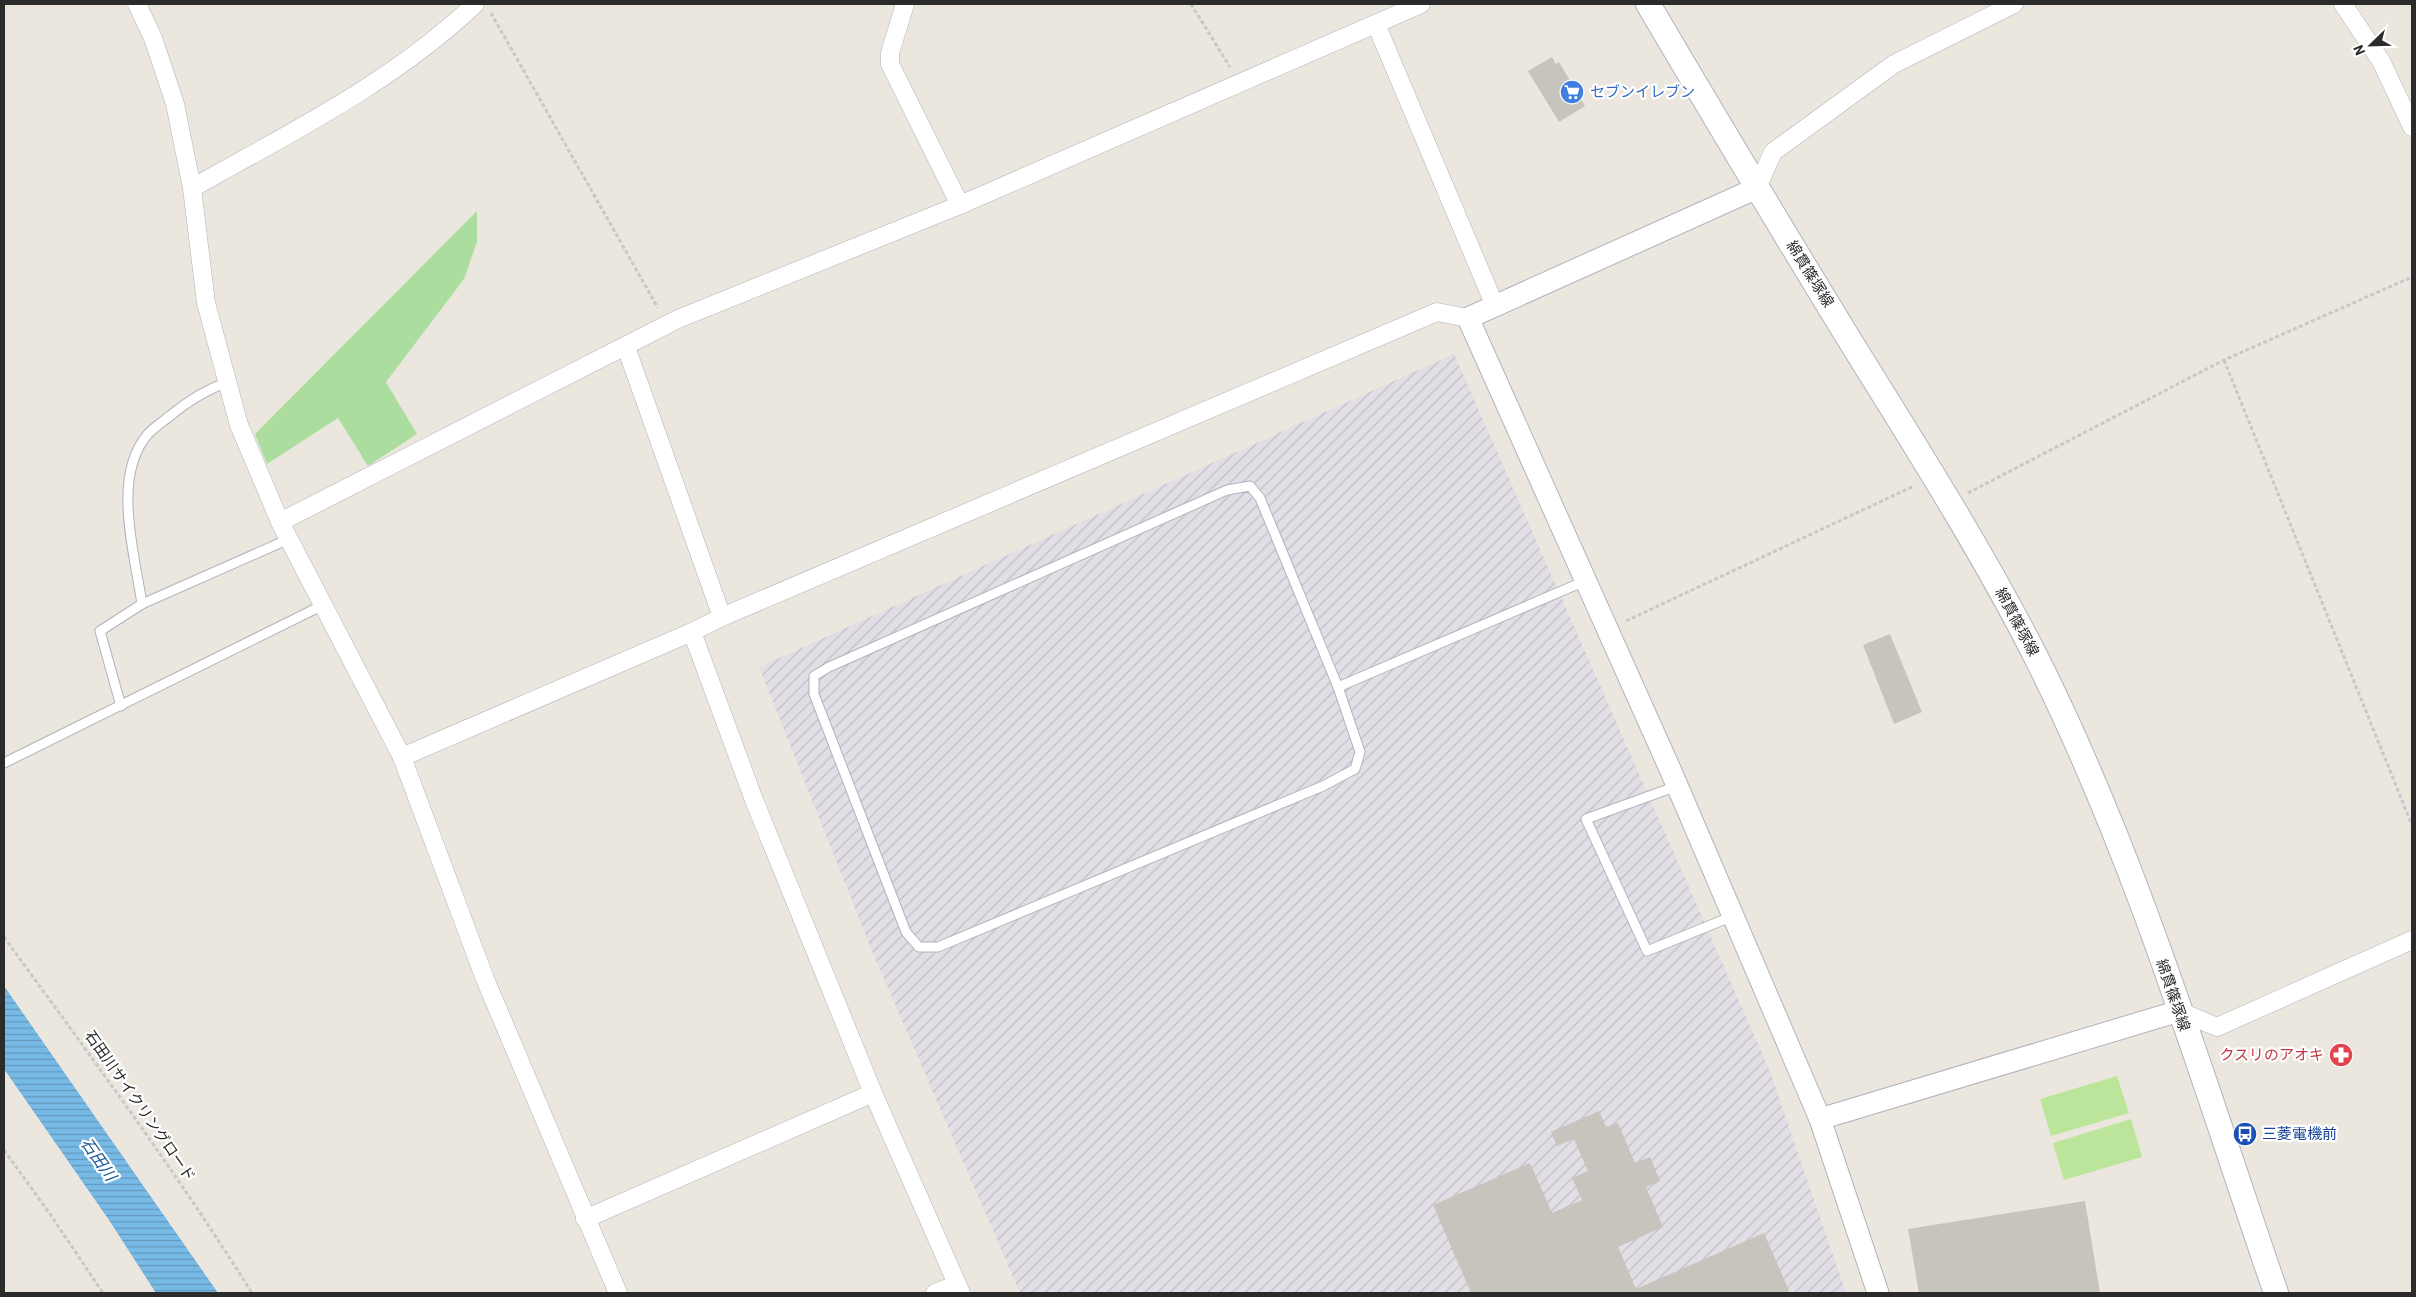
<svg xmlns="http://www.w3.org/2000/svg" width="2416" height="1297" font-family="Barlow,'Noto Sans JP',sans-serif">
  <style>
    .industrial { fill: url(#industrial-furrows) }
    .grass { fill: #abde9e }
    .pitch { fill: #bbe59b }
    .water { fill: url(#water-rules) }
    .building { fill: #c7c4bd }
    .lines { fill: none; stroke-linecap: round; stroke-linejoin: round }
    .service-casing { stroke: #b1b2bd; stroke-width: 11 }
    .minor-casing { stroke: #b1b2bd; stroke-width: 19 }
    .tertiary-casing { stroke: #b1b2bd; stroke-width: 23 }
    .secondary-casing { stroke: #b1b2bd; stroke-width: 26 }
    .path { stroke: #c8c8c8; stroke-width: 3; stroke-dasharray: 4 2.5; stroke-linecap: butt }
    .service { stroke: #fff; stroke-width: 9 }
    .minor { stroke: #fff; stroke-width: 18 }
    .tertiary { stroke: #fff; stroke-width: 21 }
    .secondary { stroke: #fff; stroke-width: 24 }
    .labels { text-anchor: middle; stroke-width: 4.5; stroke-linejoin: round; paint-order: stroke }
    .shop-label { font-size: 15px; fill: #366cbe; stroke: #fff; text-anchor: start }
    .street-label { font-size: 15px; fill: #2b2b2b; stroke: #fff }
    .health-label { font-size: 15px; fill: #be3a42; stroke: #fff; text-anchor: end }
    .transit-label { font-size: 15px; fill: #164399; stroke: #fff; text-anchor: start }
    .water-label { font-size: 16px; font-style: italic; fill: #175792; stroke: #fff }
  </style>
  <defs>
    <pattern id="industrial-furrows" width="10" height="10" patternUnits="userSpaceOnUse" patternTransform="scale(1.25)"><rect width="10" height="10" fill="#e1dee5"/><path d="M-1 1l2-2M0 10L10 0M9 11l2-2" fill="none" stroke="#c1bfc5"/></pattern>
    <pattern id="water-rules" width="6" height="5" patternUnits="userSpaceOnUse" patternTransform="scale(1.25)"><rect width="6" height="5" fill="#78bae6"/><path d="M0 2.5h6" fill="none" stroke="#6397bb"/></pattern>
  </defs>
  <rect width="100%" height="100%" fill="#ece7de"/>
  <path class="industrial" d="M 1454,354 L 1769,1069 L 1846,1293 L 1020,1293 L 872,951 L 759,667 Z"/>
  <path class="grass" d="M 477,211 L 477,242 L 464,279 L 386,382 L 417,434 L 368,466 L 338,418 L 267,464 L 255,434 Z"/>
  <g class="pitch">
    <path d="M 2117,1076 L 2129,1113 L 2051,1136 L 2040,1099 Z"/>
    <path d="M 2131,1119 L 2142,1157 L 2064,1180 L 2053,1143 Z"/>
  </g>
  <path class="water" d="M 4,986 L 218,1293 L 156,1293 L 109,1220 L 4,1069 Z"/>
  <g class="building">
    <path d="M 1552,57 L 1556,64 L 1559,62 L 1585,106 L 1559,122 L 1528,71 Z"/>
    <path d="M 1890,634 L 1922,712 L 1894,724 L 1863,645 Z"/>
    <path d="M 1599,1111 L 1606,1127 L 1618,1123 L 1635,1163 L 1650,1157 L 1660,1181 L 1646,1187 L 1663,1227 L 1618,1247 L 1636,1289 L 1764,1233 L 1790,1293 L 1471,1293 L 1433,1205 L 1530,1163 L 1552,1213 L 1582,1200 L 1572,1178 L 1588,1171 L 1574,1139 L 1557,1146 L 1551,1132 Z"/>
    <path d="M 2085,1201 L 2100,1293 L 1919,1293 L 1908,1229 Z"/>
  </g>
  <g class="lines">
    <g class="service-casing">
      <g id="service">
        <path d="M 1250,486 L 1260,498 L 1338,687 L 1360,752 L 1355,769 L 1323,786 L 938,947 L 919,947 L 906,932 L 814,694 L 814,676 L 829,667 L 1227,490 Z"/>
        <path d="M 142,604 C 135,555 111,476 148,434 C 154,427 164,421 171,415 C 188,401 206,390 227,382"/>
        <path d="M 1338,687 L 1585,581"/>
        <path d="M 121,706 L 100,631 L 142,604 L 289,539"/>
        <path d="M 4,763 L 323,605"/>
        <path d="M 1677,786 L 1586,819 L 1647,951 L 1733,916"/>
      </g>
    </g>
    <g class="minor-casing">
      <g id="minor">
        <path d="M 137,4 L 153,38 L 175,104 L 192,188 L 206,303 L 239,425 L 280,522 L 402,757 L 485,979 L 618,1293"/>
        <path d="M 905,4 L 890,53 L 890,64 L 960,205"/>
        <path d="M 2343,4 L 2381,61 L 2412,127"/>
        <path d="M 1376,24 L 1495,306"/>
        <path d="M 192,188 C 290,133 393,82 475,4"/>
        <path d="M 1757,188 L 1773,152 L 1894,64 L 2014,4"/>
        <path d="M 626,347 L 722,617"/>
        <path d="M 280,522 L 678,319 L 960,205 L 1421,4"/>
        <path d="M 692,632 L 754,800 L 873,1093 L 961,1293"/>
        <path d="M 402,757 L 692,632 L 722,617 L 1437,312 L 1468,318"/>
        <path d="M 2179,1011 L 2217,1027 L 2412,940"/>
        <path d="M 585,1219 L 873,1093"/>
        <path d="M 935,1293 L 957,1284"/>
      </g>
    </g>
    <g class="tertiary-casing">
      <g id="tertiary">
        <path d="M 1757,188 L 1468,318 L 1670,769 L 1820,1119 L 1878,1293"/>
        <path d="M 1820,1119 L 2179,1011"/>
      </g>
    </g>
    <g class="secondary-casing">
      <path id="secondary" d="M 1648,4 C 1714,116 1781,228 1849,339 C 1914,444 1980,547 2036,657 C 2137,858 2203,1081 2276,1293"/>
    </g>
    <g class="path">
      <path d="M 1191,4 L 1230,67"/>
      <path d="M 491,13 L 658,308"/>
      <path d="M 2224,360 L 2412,825"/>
      <path d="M 1968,493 L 2224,360 L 2412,277"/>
      <path d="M 1626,621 L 1914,486"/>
      <path d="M 4,937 C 89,1054 175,1170 252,1293"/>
      <path d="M 4,1150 L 50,1214 L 103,1293"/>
    </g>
    <use href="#service" class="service"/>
    <use href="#minor" class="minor"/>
    <use href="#tertiary" class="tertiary"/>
    <use href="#secondary" class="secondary"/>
  </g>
  <defs>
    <g id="supermarket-disc" transform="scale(1.25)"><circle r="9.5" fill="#3f7fe0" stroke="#fff"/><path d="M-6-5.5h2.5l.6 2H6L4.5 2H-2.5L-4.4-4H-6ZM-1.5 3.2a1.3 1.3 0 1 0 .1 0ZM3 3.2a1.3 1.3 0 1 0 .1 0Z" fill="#fff"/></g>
    <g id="pharmacy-disc" transform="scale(1.25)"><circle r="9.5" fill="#e0444e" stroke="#fff"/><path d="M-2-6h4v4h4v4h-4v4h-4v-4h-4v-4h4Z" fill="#fff"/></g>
    <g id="bus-disc" transform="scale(1.25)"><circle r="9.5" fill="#1a4fb4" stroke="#fff"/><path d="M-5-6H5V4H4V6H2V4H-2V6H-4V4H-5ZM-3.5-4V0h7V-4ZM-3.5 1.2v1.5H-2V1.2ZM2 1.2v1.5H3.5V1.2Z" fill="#fff"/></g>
  </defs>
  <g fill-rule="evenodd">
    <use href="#supermarket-disc" x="1572" y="92"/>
    <use href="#pharmacy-disc" x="2341" y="1055"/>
    <use href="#bus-disc" x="2245" y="1134"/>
  </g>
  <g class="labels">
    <g class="shop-label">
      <text x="1590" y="97">セブンイレブン</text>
    </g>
    <g class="street-label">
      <text transform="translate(1810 274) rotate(58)" y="5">綿貫篠塚線</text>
      <text transform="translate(2017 622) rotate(62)" y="5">綿貫篠塚線</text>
      <text transform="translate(2173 995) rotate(71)" y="5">綿貫篠塚線</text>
      <text transform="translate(140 1106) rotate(55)" y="5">石田川サイクリングロード</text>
    </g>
    <g class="health-label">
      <text x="2324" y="1060">クスリのアオキ</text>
    </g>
    <g class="transit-label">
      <text x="2262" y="1139">三菱電機前</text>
    </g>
    <g class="water-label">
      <text transform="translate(99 1159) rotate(55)" y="6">石田川</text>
    </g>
  </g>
  <rect width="2416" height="1297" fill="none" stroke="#2b2b2b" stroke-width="10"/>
  <g transform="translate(2371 45) rotate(247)" stroke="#ffffff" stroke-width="4" paint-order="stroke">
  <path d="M0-4L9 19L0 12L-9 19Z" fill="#2b2b2b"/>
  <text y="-8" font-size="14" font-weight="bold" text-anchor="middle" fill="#2b2b2b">N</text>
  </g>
</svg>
